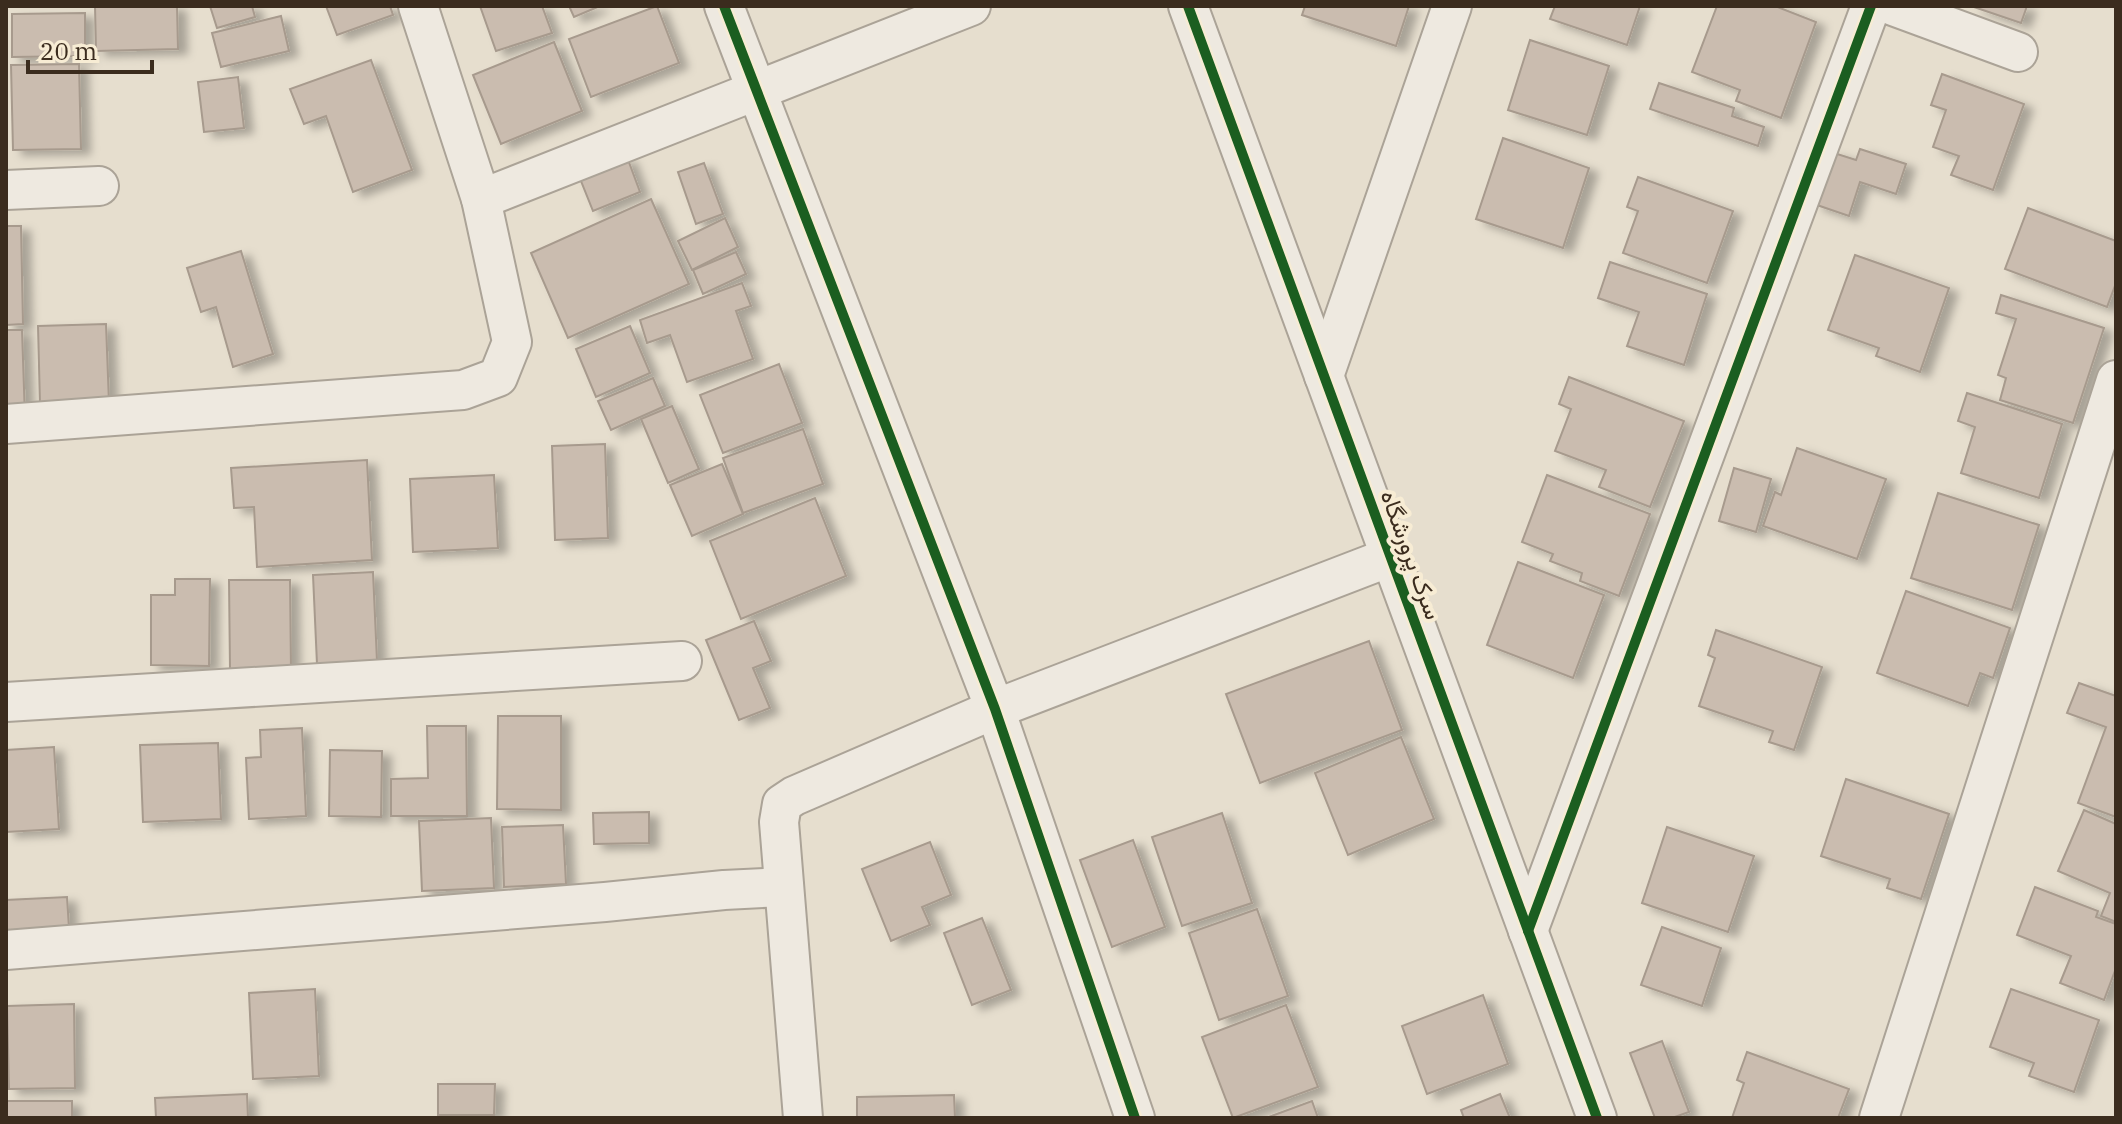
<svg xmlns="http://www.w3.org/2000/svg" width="2122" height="1124" font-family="'IBM Plex Serif',Vazirmatn,serif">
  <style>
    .building { fill: #cabcaf; stroke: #a79a8d; stroke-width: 2; filter: url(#shadow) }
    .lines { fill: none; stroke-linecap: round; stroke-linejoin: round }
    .minor-casing { stroke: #aba397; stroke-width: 42 }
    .minor { stroke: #eee9e0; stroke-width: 38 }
    .cycleway-casing { stroke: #f7ecd4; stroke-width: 15 }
    .cycleway { stroke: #1b5e20; stroke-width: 10 }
    .labels { text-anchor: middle; stroke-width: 8; stroke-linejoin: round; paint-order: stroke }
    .street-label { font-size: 24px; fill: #3b2c1e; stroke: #f7ecd4 }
  </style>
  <defs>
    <filter id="shadow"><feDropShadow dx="9" dy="5" stdDeviation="4" flood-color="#0004"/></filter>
  </defs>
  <rect width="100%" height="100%" fill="#e6dece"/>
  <g class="building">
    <path d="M 95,6 L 177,6 L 178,49 L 96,51 Z"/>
    <path d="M 210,6 L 252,6 L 255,17 L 217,28 Z"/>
    <path d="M 326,6 L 390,6 L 393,15 L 337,35 Z"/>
    <path d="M 480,6 L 542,6 L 552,33 L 496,51 Z"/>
    <path d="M 569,6 L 600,6 L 574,17 Z"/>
    <path d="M 657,6 L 679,63 L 591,97 L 569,39 Z"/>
    <path d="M 1305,6 L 1409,6 L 1396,46 L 1302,15 Z"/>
    <path d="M 1555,6 L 1640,6 L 1627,45 L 1550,19 Z"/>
    <path d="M 1717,6 L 1775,6 L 1816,22 L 1781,118 L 1736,101 L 1740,90 L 1692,72 Z"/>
    <path d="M 1971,6 L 2027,6 L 2021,23 Z"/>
    <path d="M 85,13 L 85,56 L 12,57 L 12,14 Z"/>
    <path d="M 281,16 L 289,51 L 221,67 L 212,33 Z"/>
    <path d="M 1530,40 L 1609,66 L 1587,135 L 1508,110 Z"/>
    <path d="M 554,42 L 582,111 L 501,144 L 473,75 Z"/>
    <path d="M 371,60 L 412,170 L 353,192 L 326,116 L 304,124 L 290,89 Z"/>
    <path d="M 79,64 L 81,149 L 13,150 L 11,65 Z"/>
    <path d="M 1942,74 L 2024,104 L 1993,190 L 1951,175 L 1959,156 L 1933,147 L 1946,110 L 1931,105 Z"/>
    <path d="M 238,77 L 244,128 L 204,132 L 198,82 Z"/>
    <path d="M 1659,83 L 1734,108 L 1732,116 L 1764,127 L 1758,146 L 1650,109 Z"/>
    <path d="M 1503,138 L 1589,168 L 1563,248 L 1476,219 Z"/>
    <path d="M 1860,149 L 1906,164 L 1896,194 L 1860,182 L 1849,216 L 1814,204 L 1831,152 L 1856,160 Z"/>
    <path d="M 627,157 L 640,192 L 593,211 L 579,176 Z"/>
    <path d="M 704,163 L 723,214 L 696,224 L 678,172 Z"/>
    <path d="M 1638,177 L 1733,211 L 1707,283 L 1623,253 L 1638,211 L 1627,207 Z"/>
    <path d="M 651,199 L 689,284 L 568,338 L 531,253 Z"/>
    <path d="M 2028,208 L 2116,241 L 2116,283 L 2107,307 L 2005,269 Z"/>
    <path d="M 725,218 L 738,247 L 692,270 L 678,241 Z"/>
    <path d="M 6,226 L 21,226 L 23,324 L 6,325 Z"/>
    <path d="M 241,251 L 273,354 L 233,367 L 216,307 L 201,312 L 187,268 Z"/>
    <path d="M 736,252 L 746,274 L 703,294 L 693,270 Z"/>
    <path d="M 1855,255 L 1949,288 L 1920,372 L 1876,356 L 1879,348 L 1828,330 Z"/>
    <path d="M 1610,262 L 1707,294 L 1684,365 L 1627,346 L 1639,312 L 1598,298 Z"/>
    <path d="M 742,283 L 751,306 L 736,311 L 753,359 L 687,382 L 670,335 L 647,343 L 640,320 Z"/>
    <path d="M 2001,295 L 2104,328 L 2073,423 L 2000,400 L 2006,378 L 1998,375 L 2016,319 L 1996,313 Z"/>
    <path d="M 106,324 L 109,403 L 40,405 L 38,326 Z"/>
    <path d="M 630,326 L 650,373 L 596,397 L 576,349 Z"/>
    <path d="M 6,330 L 22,330 L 25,418 L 6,419 Z"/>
    <path d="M 779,364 L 802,423 L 723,453 L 700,395 Z"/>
    <path d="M 1569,377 L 1684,421 L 1650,507 L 1599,487 L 1606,470 L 1555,451 L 1571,409 L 1559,404 Z"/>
    <path d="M 653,378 L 665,406 L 611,430 L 598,401 Z"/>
    <path d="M 1967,393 L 2062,424 L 2039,498 L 1961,473 L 1975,427 L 1958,421 Z"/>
    <path d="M 672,406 L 699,469 L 668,483 L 641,419 Z"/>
    <path d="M 803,429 L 823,484 L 743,513 L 723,458 Z"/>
    <path d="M 605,444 L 608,538 L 555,540 L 552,446 Z"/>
    <path d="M 1797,448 L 1886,479 L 1857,559 L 1763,526 L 1775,492 L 1781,495 Z"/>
    <path d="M 367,460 L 372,560 L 257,567 L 254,507 L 234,508 L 231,468 Z"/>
    <path d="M 722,464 L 743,514 L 692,536 L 670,485 Z"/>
    <path d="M 1734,468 L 1771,479 L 1756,532 L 1719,521 Z"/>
    <path d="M 494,475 L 498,548 L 413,552 L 410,479 Z"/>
    <path d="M 1547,475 L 1650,514 L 1619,596 L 1580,581 L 1582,573 L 1550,561 L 1553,554 L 1522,542 Z"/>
    <path d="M 1938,493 L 2039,525 L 2012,610 L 1911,578 Z"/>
    <path d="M 815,498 L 846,576 L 741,619 L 710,541 Z"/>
    <path d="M 1518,562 L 1604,595 L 1573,678 L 1487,645 Z"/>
    <path d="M 373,572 L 377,661 L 317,664 L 313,575 Z"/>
    <path d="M 175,579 L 210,579 L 209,666 L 151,665 L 151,595 L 175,595 Z"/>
    <path d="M 229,580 L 290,580 L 291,669 L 230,670 Z"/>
    <path d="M 1906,591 L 2010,628 L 1993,678 L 1980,673 L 1968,706 L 1877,673 Z"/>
    <path d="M 754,621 L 771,661 L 753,668 L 770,708 L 739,720 L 706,640 Z"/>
    <path d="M 1716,630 L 1822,667 L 1794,750 L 1769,742 L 1773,731 L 1699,706 L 1715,658 L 1708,655 Z"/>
    <path d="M 1369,641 L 1402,730 L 1260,783 L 1226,694 Z"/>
    <path d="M 2079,683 L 2116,696 L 2116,817 L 2078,803 L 2106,727 L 2067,713 Z"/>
    <path d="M 498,716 L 561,716 L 561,810 L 497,809 Z"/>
    <path d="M 427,726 L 466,726 L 467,816 L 391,816 L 391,779 L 428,778 Z"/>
    <path d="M 302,728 L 306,816 L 249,819 L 246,758 L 261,757 L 260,730 Z"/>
    <path d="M 1401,737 L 1434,819 L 1348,855 L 1315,773 Z"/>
    <path d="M 218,743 L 221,819 L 143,822 L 140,745 Z"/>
    <path d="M 54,747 L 59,829 L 6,832 L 6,750 Z"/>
    <path d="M 330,750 L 382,751 L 381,817 L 329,816 Z"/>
    <path d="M 1846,779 L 1949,814 L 1921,899 L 1887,888 L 1890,879 L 1821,856 Z"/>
    <path d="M 2084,810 L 2116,824 L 2116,922 L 2101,916 L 2110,893 L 2058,871 Z"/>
    <path d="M 649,812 L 649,843 L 594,844 L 593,813 Z"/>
    <path d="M 1222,813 L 1252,903 L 1182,926 L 1152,837 Z"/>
    <path d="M 491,818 L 494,888 L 422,891 L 419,821 Z"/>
    <path d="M 563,825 L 566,884 L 504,887 L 502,827 Z"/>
    <path d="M 1667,827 L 1754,856 L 1728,932 L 1642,903 Z"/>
    <path d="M 1133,840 L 1165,927 L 1112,947 L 1080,860 Z"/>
    <path d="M 930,842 L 951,895 L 922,907 L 930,925 L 891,941 L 862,869 Z"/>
    <path d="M 2035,887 L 2098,911 L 2096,917 L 2116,924 L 2116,968 L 2104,1000 L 2060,983 L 2071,956 L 2017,935 Z"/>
    <path d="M 67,897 L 69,928 L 6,932 L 6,900 Z"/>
    <path d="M 1257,909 L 1288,996 L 1219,1020 L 1189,933 Z"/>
    <path d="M 982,918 L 1011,990 L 972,1005 L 944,933 Z"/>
    <path d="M 1662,927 L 1721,948 L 1702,1006 L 1641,985 Z"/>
    <path d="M 315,989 L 319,1076 L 253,1079 L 249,993 Z"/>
    <path d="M 2011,989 L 2099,1020 L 2074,1092 L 2029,1076 L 2034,1063 L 1990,1047 Z"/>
    <path d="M 1483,995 L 1508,1064 L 1427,1094 L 1402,1026 Z"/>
    <path d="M 74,1004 L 75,1088 L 9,1089 L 7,1006 Z"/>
    <path d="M 1286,1005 L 1318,1087 L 1233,1118 L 1202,1037 Z"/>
    <path d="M 1662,1041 L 1689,1112 L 1672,1118 L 1655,1118 L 1630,1053 Z"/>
    <path d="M 1747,1052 L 1849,1089 L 1838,1118 L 1732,1118 L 1744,1083 L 1737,1080 Z"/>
    <path d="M 438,1084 L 495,1084 L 494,1115 L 438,1115 Z"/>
    <path d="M 247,1094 L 248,1118 L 156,1118 L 155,1098 Z"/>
    <path d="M 1500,1094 L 1510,1118 L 1464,1118 L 1461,1110 Z"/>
    <path d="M 954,1095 L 955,1118 L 857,1118 L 857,1097 Z"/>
    <rect x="6" y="1101" width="66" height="17"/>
    <path d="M 1312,1101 L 1318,1118 L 1266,1118 Z"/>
  </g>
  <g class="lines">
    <g class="minor-casing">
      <g id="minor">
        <path d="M 724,6 L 995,709 L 1135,1118"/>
        <path d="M 1188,6 L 1597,1118"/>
        <path d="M 1893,6 L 2018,52"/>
        <path d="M 6,190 L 99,186"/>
        <path d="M 481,199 L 971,6"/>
        <path d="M 1324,376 L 1452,6"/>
        <path d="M 6,424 L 463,390 L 498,377 L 512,342 L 481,199 L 418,6"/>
        <path d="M 6,702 L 682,661"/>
        <path d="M 1528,931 L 1871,6"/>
        <path d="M 6,950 L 605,902 L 724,890 L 784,887"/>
        <path d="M 803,1118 L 779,822 L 782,804 L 794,796 L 995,709 L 1390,557"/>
        <path d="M 1879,1118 L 2116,380"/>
      </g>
    </g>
    <use href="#minor" class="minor"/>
    <g class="cycleway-casing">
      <g id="cycleway">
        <path d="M 724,6 L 995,709 L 1135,1118"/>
        <path d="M 1188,6 L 1597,1118"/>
        <path d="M 1528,931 L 1871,6"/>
      </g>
    </g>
    <use href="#cycleway" class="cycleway"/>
  </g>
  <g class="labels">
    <g class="street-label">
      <text transform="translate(1411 555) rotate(70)" y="8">سرک پرورشگاه</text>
    </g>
  </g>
  <rect width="2122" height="1124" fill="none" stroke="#3b2c1e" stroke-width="16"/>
  <path d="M28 60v12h124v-12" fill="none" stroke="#3b2c1e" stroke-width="4"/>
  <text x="40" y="60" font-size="24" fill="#3b2c1e" stroke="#f7ecd4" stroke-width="6" paint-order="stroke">20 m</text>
</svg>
